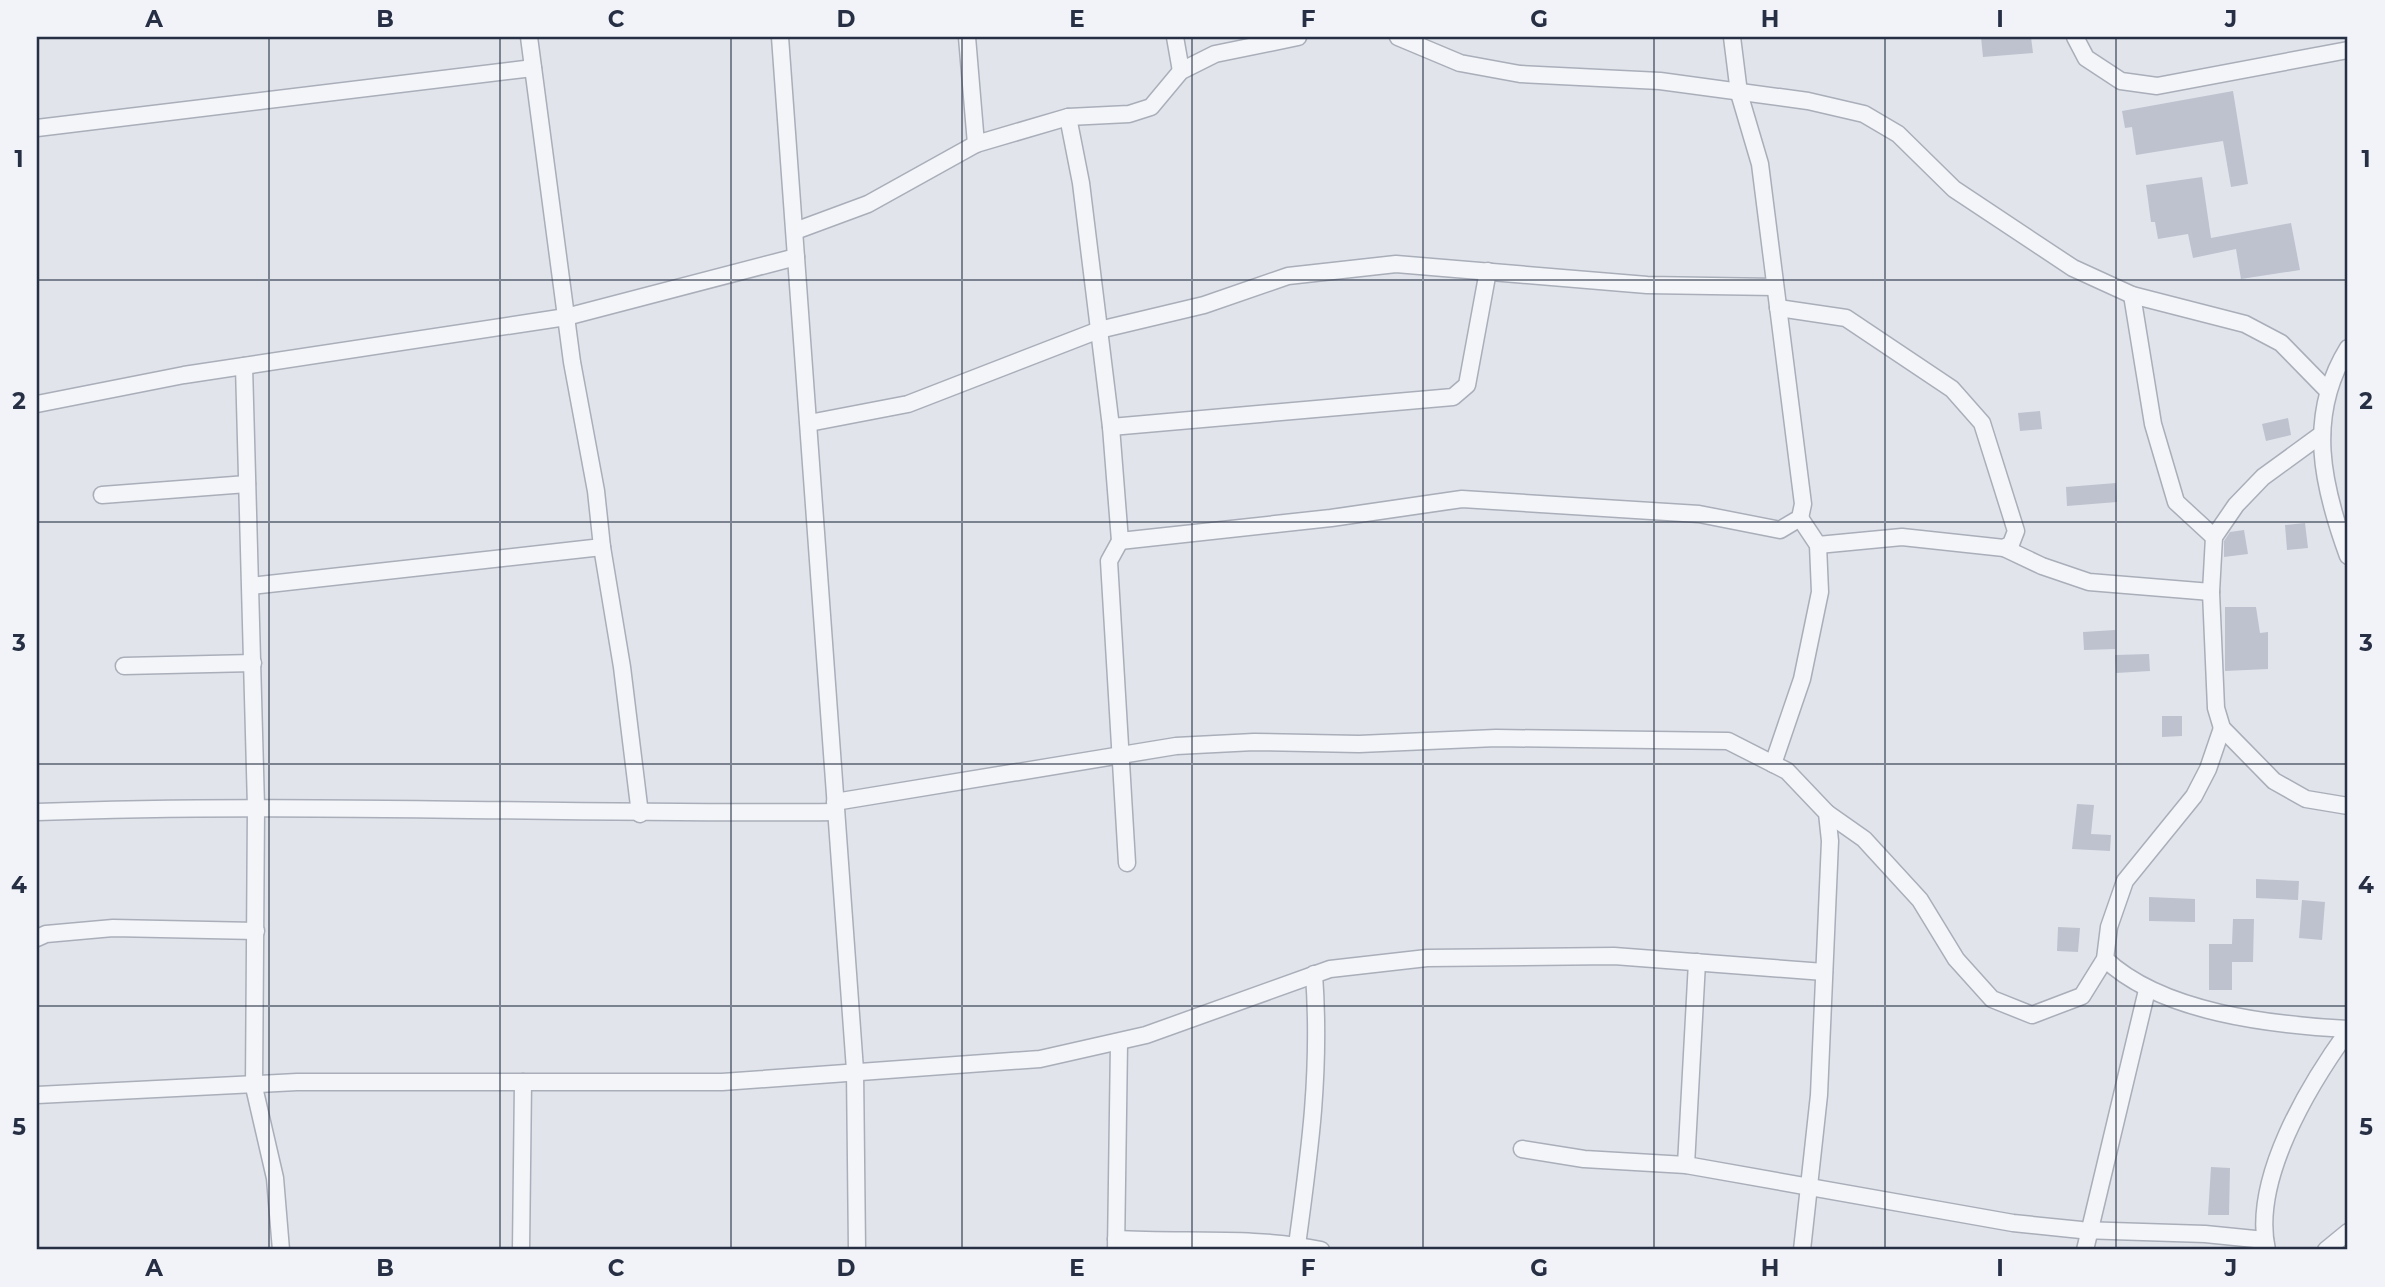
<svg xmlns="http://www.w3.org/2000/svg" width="2385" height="1287" font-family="Montserrat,sans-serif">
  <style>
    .building { fill: #bdc2ce }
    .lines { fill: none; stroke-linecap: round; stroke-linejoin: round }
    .street-casing { stroke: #a9aeb9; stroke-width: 19 }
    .street { stroke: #f4f5f9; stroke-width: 16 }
    .grid { fill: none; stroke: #272f44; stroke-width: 2; stroke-opacity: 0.55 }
    .neatline { fill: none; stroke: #272f44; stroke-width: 2.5 }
    .grid-label { font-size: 23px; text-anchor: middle; font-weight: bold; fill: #272f44 }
  </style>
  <rect width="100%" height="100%" fill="#e1e4eb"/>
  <g class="building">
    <path d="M 1981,37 L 2031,37 L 2033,53 L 1983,57 Z"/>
    <path d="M 2233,91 L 2248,184 L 2231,187 L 2223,141 L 2136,155 L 2132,127 L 2125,128 L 2122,111 Z"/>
    <path d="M 2202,177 L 2211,238 L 2291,223 L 2300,270 L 2241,279 L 2236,249 L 2193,258 L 2188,234 L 2158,239 L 2155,222 L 2151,222 L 2146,185 Z"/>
    <path d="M 2040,411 L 2042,429 L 2020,431 L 2018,413 Z"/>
    <path d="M 2288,418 L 2291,435 L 2266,441 L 2262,424 Z"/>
    <path d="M 2116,483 L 2117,502 L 2067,506 L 2066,487 Z"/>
    <path d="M 2305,523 L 2308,548 L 2287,550 L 2285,525 Z"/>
    <path d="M 2244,530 L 2248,554 L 2224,557 L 2224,541 L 2230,532 Z"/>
    <path d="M 2225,607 L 2256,607 L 2260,633 L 2268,632 L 2268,669 L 2225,671 Z"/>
    <path d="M 2115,630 L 2115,649 L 2084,650 L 2083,632 Z"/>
    <path d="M 2149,654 L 2150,671 L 2116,673 L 2115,655 Z"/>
    <path d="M 2162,716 L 2182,716 L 2182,736 L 2162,737 Z"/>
    <path d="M 2077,804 L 2094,805 L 2091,834 L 2111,835 L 2110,851 L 2072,849 Z"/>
    <path d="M 2256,879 L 2299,881 L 2298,900 L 2256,898 Z"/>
    <path d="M 2149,897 L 2195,899 L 2195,922 L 2149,921 Z"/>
    <path d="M 2302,900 L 2325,902 L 2322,940 L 2299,938 Z"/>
    <path d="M 2233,919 L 2254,919 L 2253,962 L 2232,962 L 2232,990 L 2209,990 L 2209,944 L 2232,944 Z"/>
    <path d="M 2058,927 L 2080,928 L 2078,952 L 2057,951 Z"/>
    <path d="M 2211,1167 L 2230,1168 L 2229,1215 L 2208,1215 Z"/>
  </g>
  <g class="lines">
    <g class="street-casing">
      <g id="street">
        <path d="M 780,37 L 855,1070 L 857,1250"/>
        <path d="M 967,37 L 976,144"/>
        <path d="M 1175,37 L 1181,71"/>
        <path d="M 1398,37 L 1460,63 L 1520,74 L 1660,81 L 1808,101 L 1864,114 L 1898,134 L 1954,189 L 2073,268 L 2132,295 L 2245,324 L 2281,343 L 2327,390"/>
        <path d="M 2075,37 L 2086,58 L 2121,81 L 2157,86 L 2348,50"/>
        <path d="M 1068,117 L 1081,183 L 1111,427 L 1120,541 L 1109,561 L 1127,863"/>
        <path d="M 37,128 L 533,68"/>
        <path d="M 795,231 L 868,204 L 976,144 L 1068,117 L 1129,114 L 1151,107 L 1181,71 L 1215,54 L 1298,37"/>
        <path d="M 2132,295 L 2153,424 L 2176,502 L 2214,537"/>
        <path d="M 1778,308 L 1846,318 L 1952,389 L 1982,423 L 2016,531 L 2011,544 L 2004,548"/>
        <path d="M 2348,348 C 2306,416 2322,485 2348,556"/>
        <path d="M 244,366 L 256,807 L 254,1087 L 275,1178 L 281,1250"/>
        <path d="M 37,404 L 184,375 L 566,317 L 796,257"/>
        <path d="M 809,423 L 908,404 L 1099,330 L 1204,305 L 1288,276 L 1396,264 L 1647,285 L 1775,287"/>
        <path d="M 1111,427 L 1453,397 L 1467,385 L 1488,271"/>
        <path d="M 2322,434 L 2263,477 L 2236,505 L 2214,537 L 2211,592 L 2216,708 L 2222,728 L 2274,781 L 2306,799 L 2348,806"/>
        <path d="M 102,495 L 247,484"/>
        <path d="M 1120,541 L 1331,518 L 1462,499 L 1699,514 L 1780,530 L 1800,518 L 1803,504 L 1760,164 L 1739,93 L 1732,37"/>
        <path d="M 1818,545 L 1902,537 L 2004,548 L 2042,566 L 2089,582 L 2211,592"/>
        <path d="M 602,547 L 622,667 L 640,814"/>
        <path d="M 251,586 L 602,547 L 596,491 L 572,362 L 529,37"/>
        <path d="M 124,666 L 253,663"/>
        <path d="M 1773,764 L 1802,679 L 1820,592 L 1818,545 L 1800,518"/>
        <path d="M 835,802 L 1176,746 L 1254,742 L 1359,744 L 1496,738 L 1728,741 L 1787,771 L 1827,813 L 1830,841 L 1819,1095 L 1802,1250"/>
        <path d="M 37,812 C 303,802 569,815 836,812"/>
        <path d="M 1827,813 L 1864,839 L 1920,900 L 1956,959 L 1992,999 L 2032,1015 L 2082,996 L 2105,959 L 2109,927 L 2125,881 L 2194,796 L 2208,769 L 2222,728"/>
        <path d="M 37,938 L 46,934 L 113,928 L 256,931"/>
        <path d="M 2105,959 C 2162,1013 2272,1025 2348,1029"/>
        <path d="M 37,1095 L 297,1082 L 722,1082 L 1040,1059 L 1146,1035 L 1330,969 L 1427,958 L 1614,956 L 1824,972"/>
        <path d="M 1522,1149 L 1584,1159 L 1686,1165 L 2013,1223 L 2081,1230 L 2205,1234 L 2265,1240"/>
        <path d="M 1686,1165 L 1697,962"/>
        <path d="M 1116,1239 C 1184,1243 1253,1236 1321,1250"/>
        <path d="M 1297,1245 C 1310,1150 1321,1071 1314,974"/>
        <path d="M 521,1250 L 523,1082"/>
        <path d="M 1116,1250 L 1119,1043"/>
        <path d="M 2085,1250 L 2147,990"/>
        <path d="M 2267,1250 C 2251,1180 2309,1085 2348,1031"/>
        <path d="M 2326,1250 L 2348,1232"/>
      </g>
    </g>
    <use href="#street" class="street"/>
  </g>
  <path class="grid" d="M 269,37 L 269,1250M 500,37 L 500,1250M 731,37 L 731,1250M 962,37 L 962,1250M 1192,37 L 1192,1250M 1423,37 L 1423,1250M 1654,37 L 1654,1250M 1885,37 L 1885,1250M 2116,37 L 2116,1250M 37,280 L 2348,280M 37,522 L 2348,522M 37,764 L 2348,764M 37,1006 L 2348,1006"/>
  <rect width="2385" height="1287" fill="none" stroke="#f1f3f8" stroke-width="77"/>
  <rect x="38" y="38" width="2308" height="1210" class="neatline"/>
  <g class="grid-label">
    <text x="154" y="27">A</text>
    <text x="385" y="27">B</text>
    <text x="616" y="27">C</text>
    <text x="846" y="27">D</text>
    <text x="1077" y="27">E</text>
    <text x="1308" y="27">F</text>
    <text x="1539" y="27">G</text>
    <text x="1770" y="27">H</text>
    <text x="2000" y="27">I</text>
    <text x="2231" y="27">J</text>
    <text x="19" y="167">1</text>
    <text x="2366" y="167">1</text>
    <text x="19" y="409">2</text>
    <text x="2366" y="409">2</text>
    <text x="19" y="651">3</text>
    <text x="2366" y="651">3</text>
    <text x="19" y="893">4</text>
    <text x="2366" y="893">4</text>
    <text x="19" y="1135">5</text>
    <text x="2366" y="1135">5</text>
    <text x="154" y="1276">A</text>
    <text x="385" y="1276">B</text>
    <text x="616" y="1276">C</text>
    <text x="846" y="1276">D</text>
    <text x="1077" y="1276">E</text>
    <text x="1308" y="1276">F</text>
    <text x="1539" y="1276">G</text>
    <text x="1770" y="1276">H</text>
    <text x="2000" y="1276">I</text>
    <text x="2231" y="1276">J</text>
  </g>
</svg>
